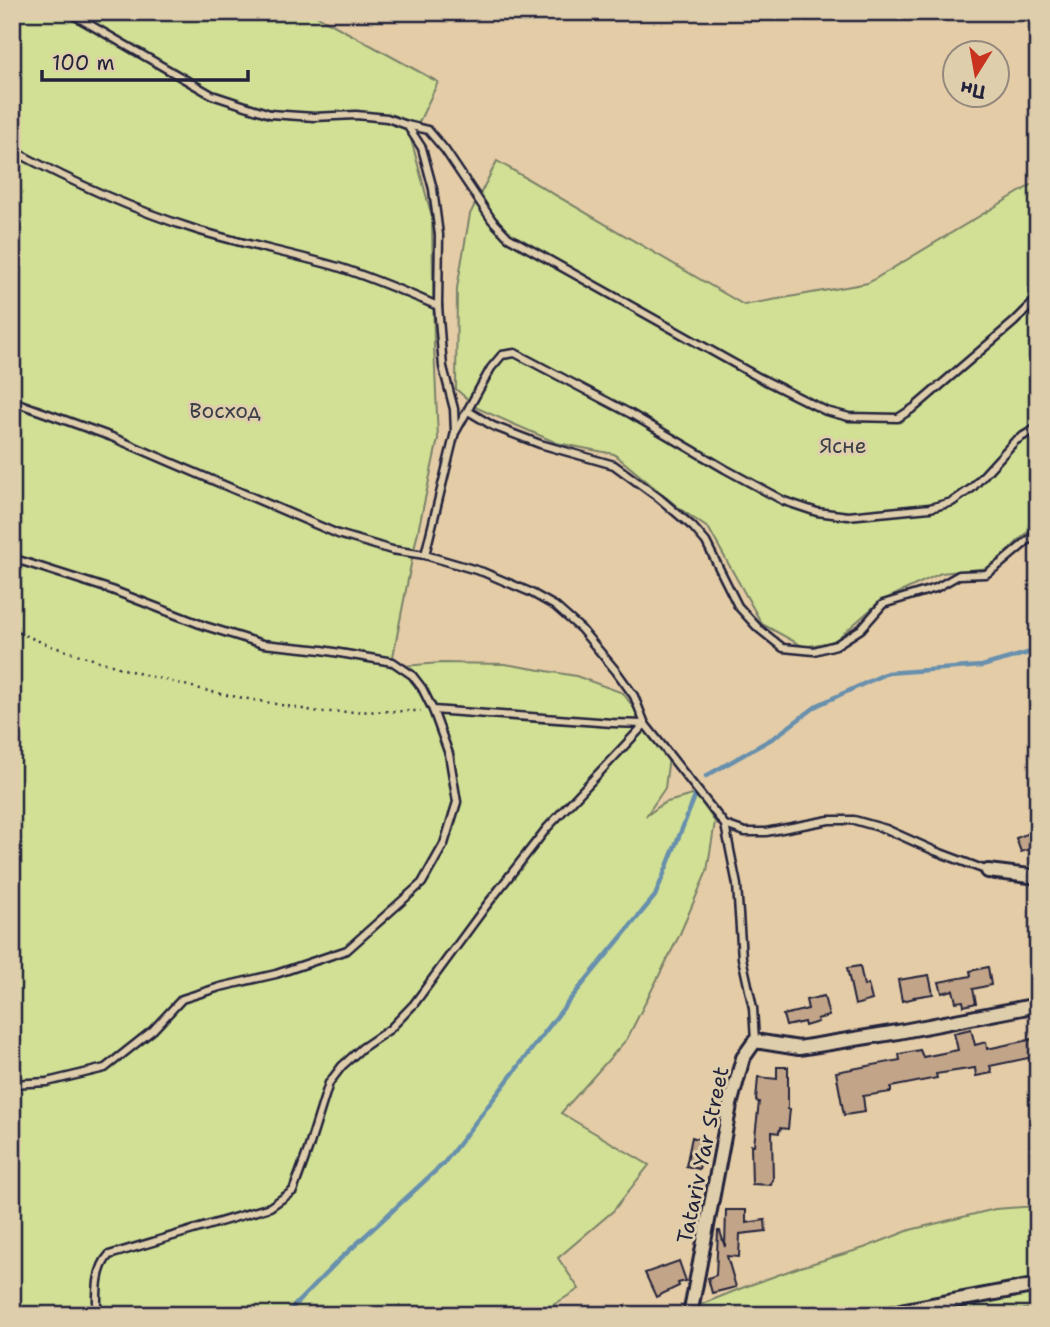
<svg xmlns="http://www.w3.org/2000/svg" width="1050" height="1327" font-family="'Shantell Sans',sans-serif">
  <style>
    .green { fill: #d1e094; stroke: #7a8168; stroke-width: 2 }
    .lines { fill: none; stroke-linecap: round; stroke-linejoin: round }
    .stream { stroke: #6890ad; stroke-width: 4.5 }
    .building { fill: #c2a489; stroke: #22223b; stroke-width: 2 }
    .lane-casing { stroke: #22223b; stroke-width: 11 }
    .street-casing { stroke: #22223b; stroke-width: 18 }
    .path { stroke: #22223b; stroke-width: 2.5; stroke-dasharray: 2 5; stroke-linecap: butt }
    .lane { stroke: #dfceab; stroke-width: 6 }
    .street { stroke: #dfceab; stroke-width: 12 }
    .labels { text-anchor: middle; stroke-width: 6; stroke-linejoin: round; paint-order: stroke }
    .park-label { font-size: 21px; fill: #3c3e48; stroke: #dfceab }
    .street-label { font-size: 21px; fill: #22223b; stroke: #dfceab }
  </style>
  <rect width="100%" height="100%" fill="#e4cca7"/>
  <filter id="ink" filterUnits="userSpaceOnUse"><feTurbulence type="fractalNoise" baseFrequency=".0143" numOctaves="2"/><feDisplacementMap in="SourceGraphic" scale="14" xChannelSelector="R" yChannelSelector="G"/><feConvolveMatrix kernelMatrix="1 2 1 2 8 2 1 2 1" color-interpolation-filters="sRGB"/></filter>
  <g filter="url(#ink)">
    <g class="green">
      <path d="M 12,12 L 310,12 L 438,82 L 411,139 L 432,217 L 434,346 L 438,439 L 412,559 L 391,667 L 441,663 L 505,664 L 576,676 L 623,693 L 669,757 L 665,788 L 646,816 L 664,803 L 696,794 L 715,822 L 707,871 L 679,936 L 627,1039 L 561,1113 L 649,1165 L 613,1211 L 558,1258 L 579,1289 L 537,1315 L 12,1315 Z"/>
      <path d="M 497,161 L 744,305 L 868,283 L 1038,181 L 1038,522 L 990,568 L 941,573 L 879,602 L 835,641 L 804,647 L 762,624 L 709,529 L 679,508 L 614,454 L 557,443 L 477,408 L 456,389 L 457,288 L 470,214 Z"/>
      <path d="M 1038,1206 L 1038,1307 L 995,1315 L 675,1315 L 742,1288 L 797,1268 L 864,1248 L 910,1230 L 995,1209 Z"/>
    </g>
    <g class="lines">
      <g class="stream">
        <path d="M 706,776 L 775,737 L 818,705 L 887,673 L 982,666 L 1038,650"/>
        <path d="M 285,1315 L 338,1261 L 444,1163 L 568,1002 L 655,896 L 696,794"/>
      </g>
    </g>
    <g class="building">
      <path d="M 1032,832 L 1038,846 L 1021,852 L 1016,838 Z"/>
      <path d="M 860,966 L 864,986 L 868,984 L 872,1000 L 855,1005 L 847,968 Z"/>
      <path d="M 988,967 L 991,985 L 973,989 L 976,1003 L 964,1006 L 963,1001 L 956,1002 L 953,990 L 942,993 L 939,982 L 971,976 L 970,971 Z"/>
      <path d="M 929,975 L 933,994 L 914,997 L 915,998 L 902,1001 L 898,980 Z"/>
      <path d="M 824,996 L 829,1016 L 817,1019 L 818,1022 L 805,1026 L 804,1022 L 786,1026 L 783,1015 L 808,1009 L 806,1000 Z"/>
      <path d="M 971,1029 L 975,1045 L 986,1042 L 987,1049 L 1038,1038 L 1038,1056 L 990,1066 L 992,1073 L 976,1076 L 975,1068 L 936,1074 L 937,1078 L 891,1087 L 891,1092 L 863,1096 L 865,1112 L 844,1115 L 836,1072 L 900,1060 L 899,1054 L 910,1052 L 920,1050 L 923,1057 L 958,1050 L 954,1033 Z"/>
      <path d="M 777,1067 L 788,1067 L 788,1109 L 790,1109 L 788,1129 L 780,1128 L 779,1133 L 772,1132 L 773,1180 L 772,1180 L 771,1185 L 752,1184 L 751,1145 L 754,1145 L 759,1102 L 756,1101 L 758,1077 L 777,1079 Z"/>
      <path d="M 692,1137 L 705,1142 L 699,1169 L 686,1166 Z"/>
      <path d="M 726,1210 L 746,1210 L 746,1223 L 765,1220 L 766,1231 L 740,1234 L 739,1257 L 727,1256 L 736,1287 L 712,1293 L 708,1278 L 716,1275 L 718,1231 L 720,1231 L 725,1247 Z"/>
      <path d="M 679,1261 L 686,1281 L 678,1283 L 679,1286 L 656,1297 L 645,1273 Z"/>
    </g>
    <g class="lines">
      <g class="lane-casing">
        <g id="lane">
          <path d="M 68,12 L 212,95 L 270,114 L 314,117 L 356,115 L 387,118 L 407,125 L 422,148 L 433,189 L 439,235 L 438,306 L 443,367 L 454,409 L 455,432 L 425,555"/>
          <path d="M 407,125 L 428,130 L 445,150 L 492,220 L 508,237 L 760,378 L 826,411 L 849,417 L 898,418 L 915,407 L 1014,322 L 1038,298"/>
          <path d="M 12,150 C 70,181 131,209 194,229 C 241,244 290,253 338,267 C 373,278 405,292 438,306"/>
          <path d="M 12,401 L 112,437 L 338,534 L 392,550 L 425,555 L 483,572 L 530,592 L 555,606 L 581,629 L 616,671 L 634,696 L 645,724 L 725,825 L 745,832 L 766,832 L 829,820 L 854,820 L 886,829 L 935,851 L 988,871"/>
          <path d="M 468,411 L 493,426 L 540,444 L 614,465 L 659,498 L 693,527 L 706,542 L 738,606 L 758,628 L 783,648 L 814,651 L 836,645 L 861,629 L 883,604 L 936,588 L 959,575 L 986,574 L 1000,564 L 1038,532"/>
          <path d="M 456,431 L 491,368 L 502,355 L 515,353 L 631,414 L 725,469 L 784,501 L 817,512 L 848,516 L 930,508 L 952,502 L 972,488 L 1015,441 L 1038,427"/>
          <path d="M 12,558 L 112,590 L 205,626 L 263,644 L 322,650 L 393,662 L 412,675 L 422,688 L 433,710 L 449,754 L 457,802 L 444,844 L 422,883 L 347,950 L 276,974 L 220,987 L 182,999 L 153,1030 L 105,1068 L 47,1082 L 12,1084"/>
          <path d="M 433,710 L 612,723 L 645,724"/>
          <path d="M 725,825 L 737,885 L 742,958 L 753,1008 L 755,1041"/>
          <path d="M 97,1315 C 97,1295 95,1270 109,1255 L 270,1207 L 293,1191 L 308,1150 L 329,1083 L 342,1066 L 362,1048 L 390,1029 L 414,1004 L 486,906 L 547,828 L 645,724"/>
        </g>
      </g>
      <g class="street-casing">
        <g id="street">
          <path d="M 988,871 L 1038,877"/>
          <path d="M 690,1315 L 730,1105 L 743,1058 L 755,1041 L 799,1048 L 898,1032 L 1038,1005"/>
          <path d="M 886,1315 L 905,1310 L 1038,1285"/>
        </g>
      </g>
      <path class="path" d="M 12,630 L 51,646 L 134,672 L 216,693 L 319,712 L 421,711"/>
      <use href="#lane" class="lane"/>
      <use href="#street" class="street"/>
    </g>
  </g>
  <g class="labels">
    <g class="park-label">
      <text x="225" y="418">Восход</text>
      <text x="843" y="453">Ясне</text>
    </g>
    <g class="street-label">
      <text transform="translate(703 1155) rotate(-78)" y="7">Tatariv Yar Street</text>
    </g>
  </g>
  <rect width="1050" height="1327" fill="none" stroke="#dfceab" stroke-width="42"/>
  <rect x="21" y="21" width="1008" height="1285" fill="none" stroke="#22223b" stroke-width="2.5" filter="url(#ink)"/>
  <g transform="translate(976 74) rotate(191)"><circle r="33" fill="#dfceab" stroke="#93897e" stroke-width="2"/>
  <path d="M0-5L12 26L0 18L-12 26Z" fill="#c8321e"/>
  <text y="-10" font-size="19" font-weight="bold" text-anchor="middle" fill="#22223b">Пн</text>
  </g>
  <path d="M42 70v10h206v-10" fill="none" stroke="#22223b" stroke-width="3.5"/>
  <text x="52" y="70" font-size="21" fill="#22223b" stroke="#dfceab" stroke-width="5" paint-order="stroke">100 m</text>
</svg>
